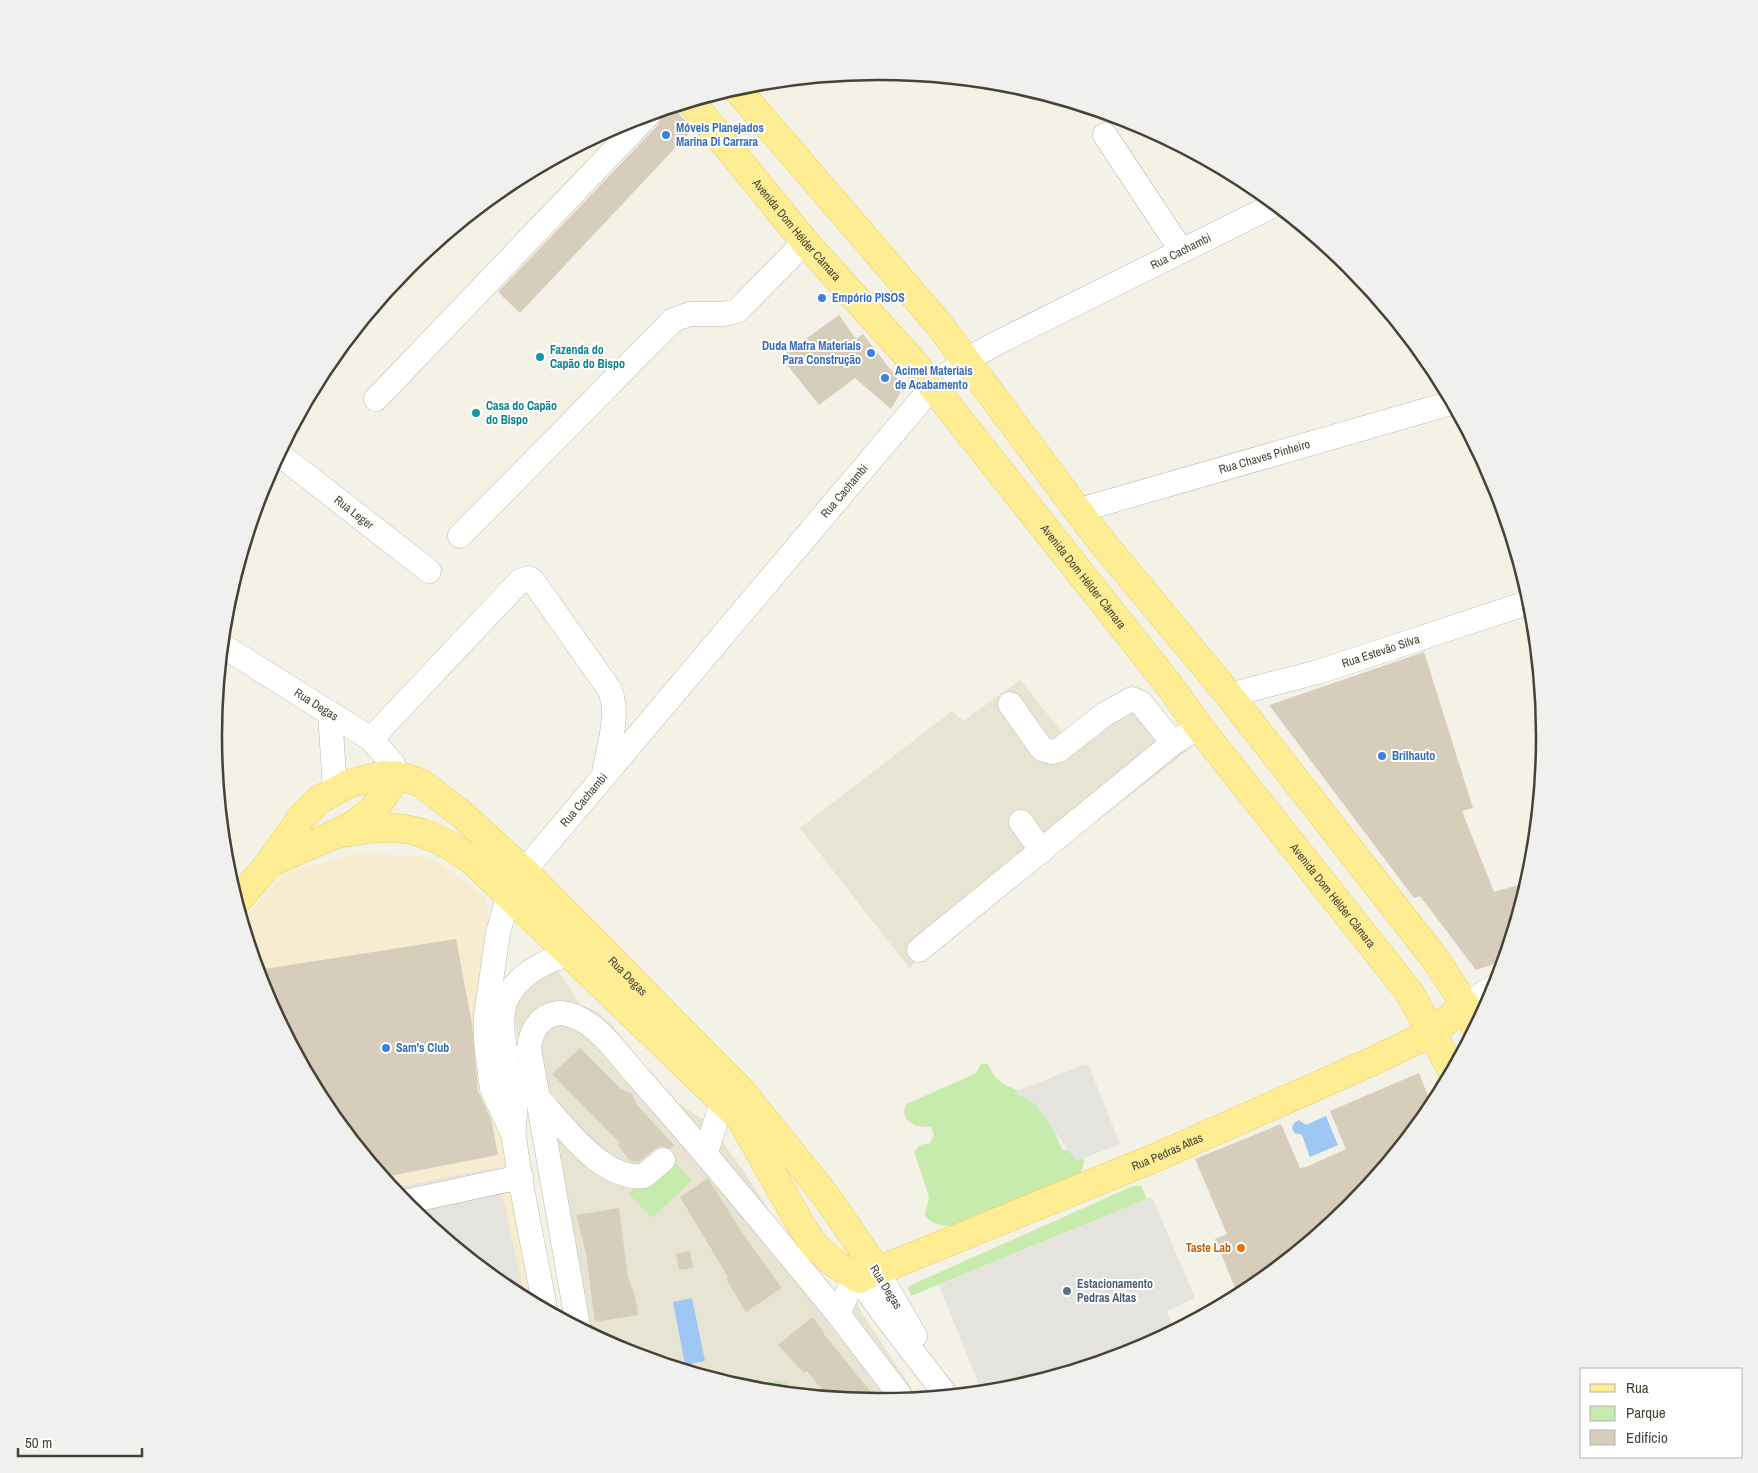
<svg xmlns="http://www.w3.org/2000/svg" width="1758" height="1473" font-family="'Archivo Narrow',sans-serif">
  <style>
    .residential { fill: #e8e4d4 }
    .commercial { fill: #f7ebd0 }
    .green { fill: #c7eaad }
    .parking { fill: #e4e3de }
    .water { fill: #9fc7f3 }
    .building { fill: #d6cebb }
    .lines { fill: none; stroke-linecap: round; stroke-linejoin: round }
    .minor-casing { stroke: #c0baa8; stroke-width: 25 }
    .major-casing { stroke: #e9cf5f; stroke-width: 29 }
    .minor { stroke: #fff; stroke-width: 24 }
    .major { stroke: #ffed94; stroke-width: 28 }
    .shop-dot { fill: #3f7fe0; stroke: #fff; stroke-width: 2 }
    .culture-dot { fill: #0f9aa8; stroke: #fff; stroke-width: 2 }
    .food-dot { fill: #e8710a; stroke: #fff; stroke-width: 2 }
    .service-dot { fill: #5c6f8a; stroke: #fff; stroke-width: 2 }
    .labels { text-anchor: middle; stroke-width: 4; stroke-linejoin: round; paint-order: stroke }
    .shop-label { font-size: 12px; font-weight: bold; fill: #366cbe; stroke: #fff; text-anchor: start }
    .street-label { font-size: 12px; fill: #474235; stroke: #fff }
    .culture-label { font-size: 12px; font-weight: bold; fill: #0d838f; stroke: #fff; text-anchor: start }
    .food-label { font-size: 12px; font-weight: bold; fill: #c56008; stroke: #fff; text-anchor: end }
    .service-label { font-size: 12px; font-weight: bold; fill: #4e5e75; stroke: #fff; text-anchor: start }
    .rim { fill: none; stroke: #474235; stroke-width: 2.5 }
  </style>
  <rect width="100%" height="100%" fill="#f4f1e6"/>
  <g class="residential">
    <path d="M 1020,680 L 1073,746 L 1141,694 L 1191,748 L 909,968 L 800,828 L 952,711 L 963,721 Z"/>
    <path d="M 548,969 L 558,971 L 581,1005 L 596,1011 L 612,1025 L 630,1051 L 677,1103 L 709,1123 L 740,1166 L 784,1233 L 826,1286 L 837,1293 L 854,1293 L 860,1310 L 918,1398 L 879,1402 L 749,1389 L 624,1351 L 566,1320 L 514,1017 L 517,1002 L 525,987 Z"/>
  </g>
  <path class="commercial" d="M 356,853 L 429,857 L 485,896 L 557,1315 L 509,1289 L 408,1207 L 326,1106 L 264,991 L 243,920 L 282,874 Z"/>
  <g class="green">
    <path d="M 981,1064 L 988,1064 C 1001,1094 1017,1083 1035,1101 C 1048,1113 1055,1134 1062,1149 L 1082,1155 L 1084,1163 L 1079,1176 C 1045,1190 1006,1211 971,1222 C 957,1227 933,1229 925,1215 L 929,1197 L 914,1152 L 920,1145 L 930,1143 L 934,1135 L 931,1127 L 916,1126 L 907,1120 L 904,1113 L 906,1104 L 975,1074 Z"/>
    <path d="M 669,1156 L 692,1180 L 652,1218 L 629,1194 Z"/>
    <path d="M 1133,1186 L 1141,1186 L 1147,1199 L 911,1296 L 908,1287 L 911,1285 Z"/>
    <path d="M 777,1380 L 785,1382 L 802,1394 L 766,1391 L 767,1382 Z"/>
  </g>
  <g class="parking">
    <path d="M 1086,1064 L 1090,1069 L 1120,1144 L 1076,1161 L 1035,1104 L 1014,1092 Z"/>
    <path d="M 496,1168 L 525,1298 L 509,1289 L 408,1207 L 393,1188 Z"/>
    <path d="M 1152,1197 L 1195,1298 L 1167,1311 L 1174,1330 L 1133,1351 L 1009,1389 L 982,1392 L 939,1285 Z"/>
  </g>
  <g class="water">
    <path d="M 1326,1116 L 1338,1145 L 1310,1157 L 1302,1135 L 1294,1133 L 1292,1128 L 1294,1123 L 1299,1120 L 1306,1125 Z"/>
    <path d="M 692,1298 L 705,1361 L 685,1365 L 673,1302 Z"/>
  </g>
  <g class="building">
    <path d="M 673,107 L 693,129 L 520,313 L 498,292 L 658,125 L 661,118 L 661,111 Z"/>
    <path d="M 839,315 L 856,339 L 863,334 L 900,382 L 900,393 L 891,409 L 855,378 L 819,405 L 781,357 Z"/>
    <path d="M 1424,652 L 1473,808 L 1462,811 L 1494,892 L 1526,883 L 1503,961 L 1476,970 L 1420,896 L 1414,898 L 1269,705 Z"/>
    <path d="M 456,939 L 472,1024 L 478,1091 L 491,1119 L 498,1155 L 384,1177 L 326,1106 L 264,991 L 258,970 Z"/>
    <path d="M 580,1048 L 621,1089 L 632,1094 L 637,1105 L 674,1145 L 670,1149 L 661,1146 L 655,1149 L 639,1162 L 630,1161 L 618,1145 L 620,1143 L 552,1074 Z"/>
    <path d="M 1419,1073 L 1432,1106 L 1349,1207 L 1248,1290 L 1238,1295 L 1215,1239 L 1227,1234 L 1195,1159 L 1281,1124 L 1300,1168 L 1306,1167 L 1346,1149 L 1330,1111 Z"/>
    <path d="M 708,1178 L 747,1240 L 782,1288 L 746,1312 L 726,1279 L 728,1277 L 680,1197 Z"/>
    <path d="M 619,1208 L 628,1278 L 635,1295 L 638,1315 L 595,1322 L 586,1253 L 576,1215 Z"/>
    <path d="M 690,1251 L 693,1268 L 679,1270 L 676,1254 Z"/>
    <path d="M 812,1317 L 824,1332 L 823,1333 L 879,1402 L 828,1397 L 807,1371 L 804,1373 L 778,1345 Z"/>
  </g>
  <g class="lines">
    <g class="minor-casing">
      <g id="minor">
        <path d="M 1105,135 L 1181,250"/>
        <path d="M 376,399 L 648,115"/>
        <path id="s1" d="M 279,454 L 429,571"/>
        <path id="s2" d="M 1080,510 L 1451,403"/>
        <path d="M 460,536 L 673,320 L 690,314 L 723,314 L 737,311 L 805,242"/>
        <path id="s3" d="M 223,646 L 371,739 L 393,764 L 396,775"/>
        <path id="s4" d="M 1229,695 L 1318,672 L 1530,602"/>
        <path d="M 1010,704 L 1042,749 L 1052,752 L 1059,750 L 1105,714 L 1132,699 L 1141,703 L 1173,743"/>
        <path d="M 330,713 L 335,790"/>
        <path d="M 371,739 L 520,581 L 529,578 L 533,581 L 610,690 C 620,717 608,747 604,774"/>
        <path d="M 1021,822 L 1042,851"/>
        <path d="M 919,950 L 1173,743 L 1199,727"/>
        <path d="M 1465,1005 L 1495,986"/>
        <path d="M 538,1098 C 564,1126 602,1181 644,1176 L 663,1160"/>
        <path id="s5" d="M 513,1134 L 492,1089 L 486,1042 L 486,1015 L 498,933 L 509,893 L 524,871 L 933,386 L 966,360 L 993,345 L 1274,205"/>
        <path d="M 704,1150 L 708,1146 L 722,1102"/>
        <path d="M 404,1202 L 521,1177"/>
        <path d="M 878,1272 L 915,1336"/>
        <path d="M 545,1309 C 535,1251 521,1194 514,1137 C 512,1126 517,1114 515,1103 C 512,1073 494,1026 507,998 C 519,973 546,961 571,953"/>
        <path d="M 578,1326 L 529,1048 C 532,1023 550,1005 576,1017 C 602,1028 622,1059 641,1080 C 709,1156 773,1235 838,1314"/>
        <path d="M 900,1400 L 899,1394 L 838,1314 L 848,1292 L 859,1279 L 882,1312 L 946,1395"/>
      </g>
    </g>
    <g class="major-casing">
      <g id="major">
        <path d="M 736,88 L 937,322 L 1097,536 L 1229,695 L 1436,960 L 1465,1005 L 1475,1026"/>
        <path id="s6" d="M 691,102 L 805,242 L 914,363 L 1169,685 L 1199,727 L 1409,992 L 1452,1070"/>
        <path d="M 333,835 C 395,823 420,823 473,861 L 742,1120 L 761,1141"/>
        <path d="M 269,864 C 321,836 369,834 396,775"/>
        <path id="s7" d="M 237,901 L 268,865 L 301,818 L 319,800 L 348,784 L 383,775 L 407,778 L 421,783 L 459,812 L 524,871 L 743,1093 L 826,1196 L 878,1272"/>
        <path d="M 746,1128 L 802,1227 L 815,1246 L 835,1264 L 859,1279"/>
        <path id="s8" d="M 860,1278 L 1157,1157 L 1373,1061 L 1433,1032 L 1465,1005"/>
      </g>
    </g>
    <use href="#minor" class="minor"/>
    <use href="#major" class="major"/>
  </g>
  <g class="shop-dot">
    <circle cx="666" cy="135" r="5"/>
    <circle cx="822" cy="298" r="5"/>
    <circle cx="871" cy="353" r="5"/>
    <circle cx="885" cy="378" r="5"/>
    <circle cx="1382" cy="756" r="5"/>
    <circle cx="386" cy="1048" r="5"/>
  </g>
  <g class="culture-dot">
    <circle cx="540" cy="357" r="5"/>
    <circle cx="476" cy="413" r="5"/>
  </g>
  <circle class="food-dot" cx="1241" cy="1248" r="5"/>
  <circle class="service-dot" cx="1067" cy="1291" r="5"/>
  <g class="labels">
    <g class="shop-label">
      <text x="676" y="132">Móveis Planejados<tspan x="676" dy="14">Marina Di Carrara</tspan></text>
      <text x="832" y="302">Empório PISOS</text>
      <text x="861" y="350" text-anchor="end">Duda Mafra Materiais<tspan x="861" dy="14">Para Construção</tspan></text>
      <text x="895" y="375">Acimel Materiais<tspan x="895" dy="14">de Acabamento</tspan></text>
      <text x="1392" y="760">Brilhauto</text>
      <text x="396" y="1052">Sam's Club</text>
    </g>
    <g class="street-label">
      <text dy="4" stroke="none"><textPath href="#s6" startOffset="166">Avenida Dom Hélder Câmara</textPath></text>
      <text dy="4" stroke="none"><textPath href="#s5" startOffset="1192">Rua Cachambi</textPath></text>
      <text dy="4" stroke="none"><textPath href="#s2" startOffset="192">Rua Chaves Pinheiro</textPath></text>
      <text dy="4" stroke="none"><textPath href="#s5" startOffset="772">Rua Cachambi</textPath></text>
      <text dy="4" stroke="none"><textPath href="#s1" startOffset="95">Rua Leger</textPath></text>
      <text dy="4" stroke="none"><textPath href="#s6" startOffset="616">Avenida Dom Hélder Câmara</textPath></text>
      <text dy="4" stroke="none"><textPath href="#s4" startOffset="158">Rua Estevão Silva</textPath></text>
      <text dy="4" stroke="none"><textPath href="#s3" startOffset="110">Rua Degas</textPath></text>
      <text dy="4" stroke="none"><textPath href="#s5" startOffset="368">Rua Cachambi</textPath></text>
      <text dy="4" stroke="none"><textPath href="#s6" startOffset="1021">Avenida Dom Hélder Câmara</textPath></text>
      <text dy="4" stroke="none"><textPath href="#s7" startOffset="522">Rua Degas</textPath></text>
      <text dy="4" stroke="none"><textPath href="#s8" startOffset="332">Rua Pedras Altas</textPath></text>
      <text transform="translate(886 1287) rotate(58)" y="4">Rua Degas</text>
    </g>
    <g class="culture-label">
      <text x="550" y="354">Fazenda do<tspan x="550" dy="14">Capão do Bispo</tspan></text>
      <text x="486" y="410">Casa do Capão<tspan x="486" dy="14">do Bispo</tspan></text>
    </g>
    <g class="food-label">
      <text x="1231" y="1252">Taste Lab</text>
    </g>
    <g class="service-label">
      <text x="1077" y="1288">Estacionamento<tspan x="1077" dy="14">Pedras Altas</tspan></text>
    </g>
  </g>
  <path d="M0 0H1758V1473H0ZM878 80H880A656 656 0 0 1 1536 736V737A656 656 0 0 1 880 1393H878A656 656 0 0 1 222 737V736A656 656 0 0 1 878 80Z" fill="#f0f0ef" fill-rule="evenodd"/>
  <path class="rim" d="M878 80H880A656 656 0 0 1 1536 736V737A656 656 0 0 1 880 1393H878A656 656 0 0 1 222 737V736A656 656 0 0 1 878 80Z"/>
  <rect x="1580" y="1368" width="162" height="90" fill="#ffffff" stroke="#b5b3ae"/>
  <rect x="1590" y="1384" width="25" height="8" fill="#ffed94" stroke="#b5b3ae"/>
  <text x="1626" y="1393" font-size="15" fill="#474235">Rua</text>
  <rect x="1590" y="1406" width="25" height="15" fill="#c7eaad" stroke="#b5b3ae"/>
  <text x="1626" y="1418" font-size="15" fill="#474235">Parque</text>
  <rect x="1590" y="1430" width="25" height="15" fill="#d6cebb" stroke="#b5b3ae"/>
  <text x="1626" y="1443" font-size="15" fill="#474235">Edifício</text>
  <path d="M18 1448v8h124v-8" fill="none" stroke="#474235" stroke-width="2.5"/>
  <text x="25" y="1448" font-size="15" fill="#474235" stroke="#ffffff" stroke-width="4" paint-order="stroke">50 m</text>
</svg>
